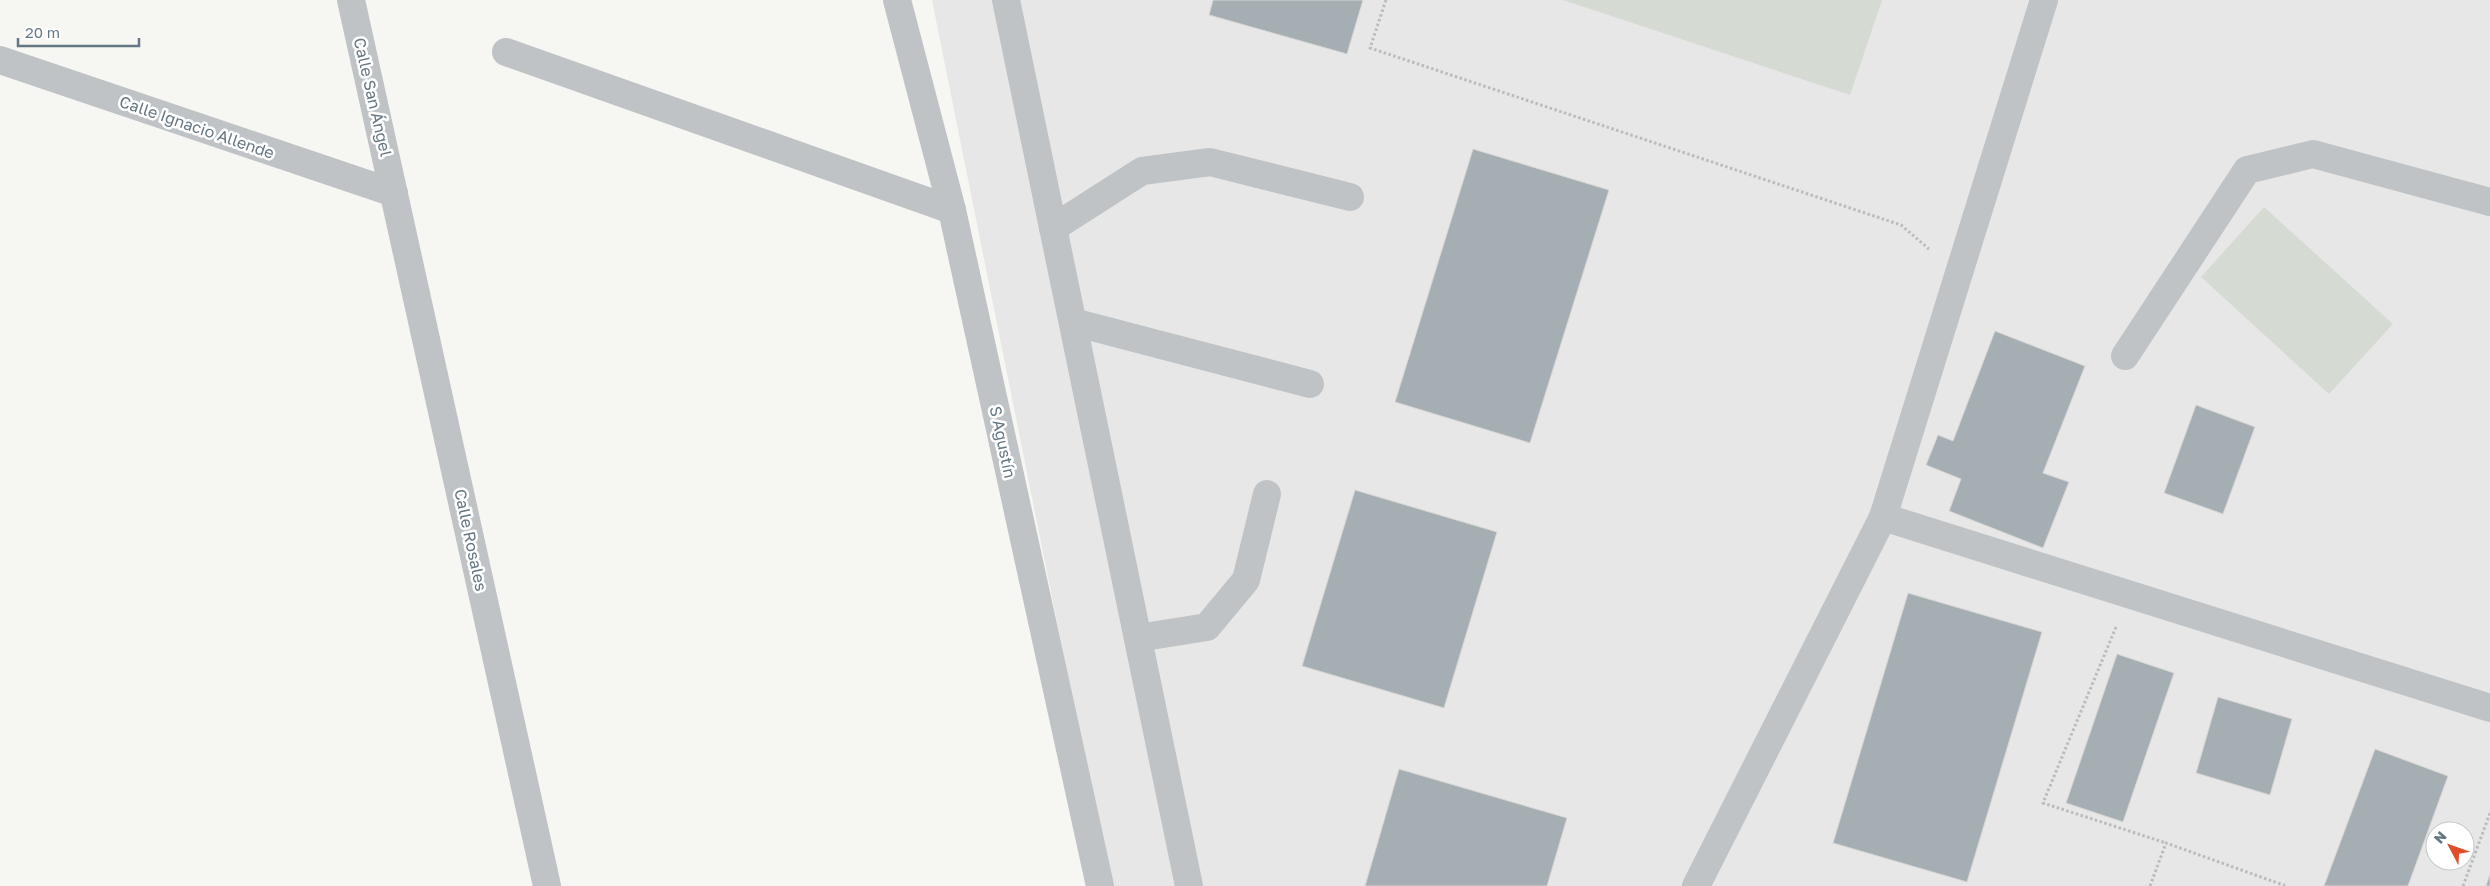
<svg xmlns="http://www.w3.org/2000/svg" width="2490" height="886" font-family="'Golos Text',sans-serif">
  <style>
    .built { fill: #e6e7e6; fill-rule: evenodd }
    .green { fill: #d5dbd2 }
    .building { fill: #a5aeb3; stroke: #d7d7d5 }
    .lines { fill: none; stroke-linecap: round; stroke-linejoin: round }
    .path { stroke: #b9bcbe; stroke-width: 3; stroke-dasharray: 2.5 2.5; stroke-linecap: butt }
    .minor { stroke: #bfc3c6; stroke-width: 28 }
    .labels { text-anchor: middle; stroke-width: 5; stroke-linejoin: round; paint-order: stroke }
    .street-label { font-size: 16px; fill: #657783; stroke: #fff }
  </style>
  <rect width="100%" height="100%" fill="#f6f6f2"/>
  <path class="built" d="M 932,0 L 2490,0 L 2490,886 L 1110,886 ZM 2435,831 L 2465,831 L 2465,861 L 2435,861 Z"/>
  <g class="green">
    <path d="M 1563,0 L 1882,0 L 1850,95 Z"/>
    <path d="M 2264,207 L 2393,324 L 2329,394 L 2201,277 Z"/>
  </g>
  <g class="building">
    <path d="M 1213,0 L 1363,0 L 1347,54 L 1209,15 Z"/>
    <path d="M 1473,149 L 1609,190 L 1530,443 L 1395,402 Z"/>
    <path d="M 1995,331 L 2085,366 L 2043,473 L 2069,482 L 2043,548 L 1949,511 L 1961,479 L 1926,465 L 1938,435 L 1953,441 Z"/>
    <path d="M 2196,405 L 2255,427 L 2223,514 L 2164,493 Z"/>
    <path d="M 1355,490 L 1497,532 L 1444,708 L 1302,666 Z"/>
    <path d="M 1908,593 L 2042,632 L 1967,882 L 1833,843 Z"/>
    <path d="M 2117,654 L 2174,673 L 2123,822 L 2066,803 Z"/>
    <path d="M 2218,697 L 2292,719 L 2270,795 L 2196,773 Z"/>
    <path d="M 2375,749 L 2448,776 L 2408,886 L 2324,886 Z"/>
    <path d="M 1399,769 L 1567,818 L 1547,886 L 1365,886 Z"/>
    <path d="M 2490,874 L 2490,886 L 2486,886 Z"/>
  </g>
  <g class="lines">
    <g class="path">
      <path d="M 1386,0 L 1370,48 L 1901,225 L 1929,249"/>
      <path d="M 2116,627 L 2043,803 L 2166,843"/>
      <path d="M 2150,886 L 2166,843 L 2286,886"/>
      <path d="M 2463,886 L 2490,813"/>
    </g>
    <g class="minor">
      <path d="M 351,0 L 547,886"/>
      <path d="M 897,0 L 952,210 L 1100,886"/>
      <path d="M 1006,0 L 1189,886"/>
      <path d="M 2044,0 L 1883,517 L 2490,708"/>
      <path d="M 506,52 L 952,210"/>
      <path d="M 0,60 L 394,193"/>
      <path d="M 1053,228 L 1142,171 L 1210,162 L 1350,197"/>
      <path d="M 1073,322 L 1310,384"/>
      <path d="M 2125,356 L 2247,170 L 2313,154 L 2490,202"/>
      <path d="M 1138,638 L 1207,627 L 1246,580 L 1267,494"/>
      <path d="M 1696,886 L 1883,517"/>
    </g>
  </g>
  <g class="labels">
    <g class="street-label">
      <text transform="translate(373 97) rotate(77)" y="6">Calle San Ángel</text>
      <text transform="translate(197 127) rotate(19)" y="6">Calle Ignacio Allende</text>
      <text transform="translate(1003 442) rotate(78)" y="6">S Agustín</text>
      <text transform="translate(471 540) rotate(78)" y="6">Calle Rosales</text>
    </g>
  </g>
  <g transform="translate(2450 846) rotate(311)"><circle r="24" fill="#ffffff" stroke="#c1c9cd"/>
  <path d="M0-4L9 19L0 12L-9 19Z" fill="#e04d28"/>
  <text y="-8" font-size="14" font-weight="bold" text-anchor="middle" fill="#657783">N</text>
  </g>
  <path d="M18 38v8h121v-8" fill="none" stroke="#657783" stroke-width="2.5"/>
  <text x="25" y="38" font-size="15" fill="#657783" stroke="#ffffff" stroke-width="4" paint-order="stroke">20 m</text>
</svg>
